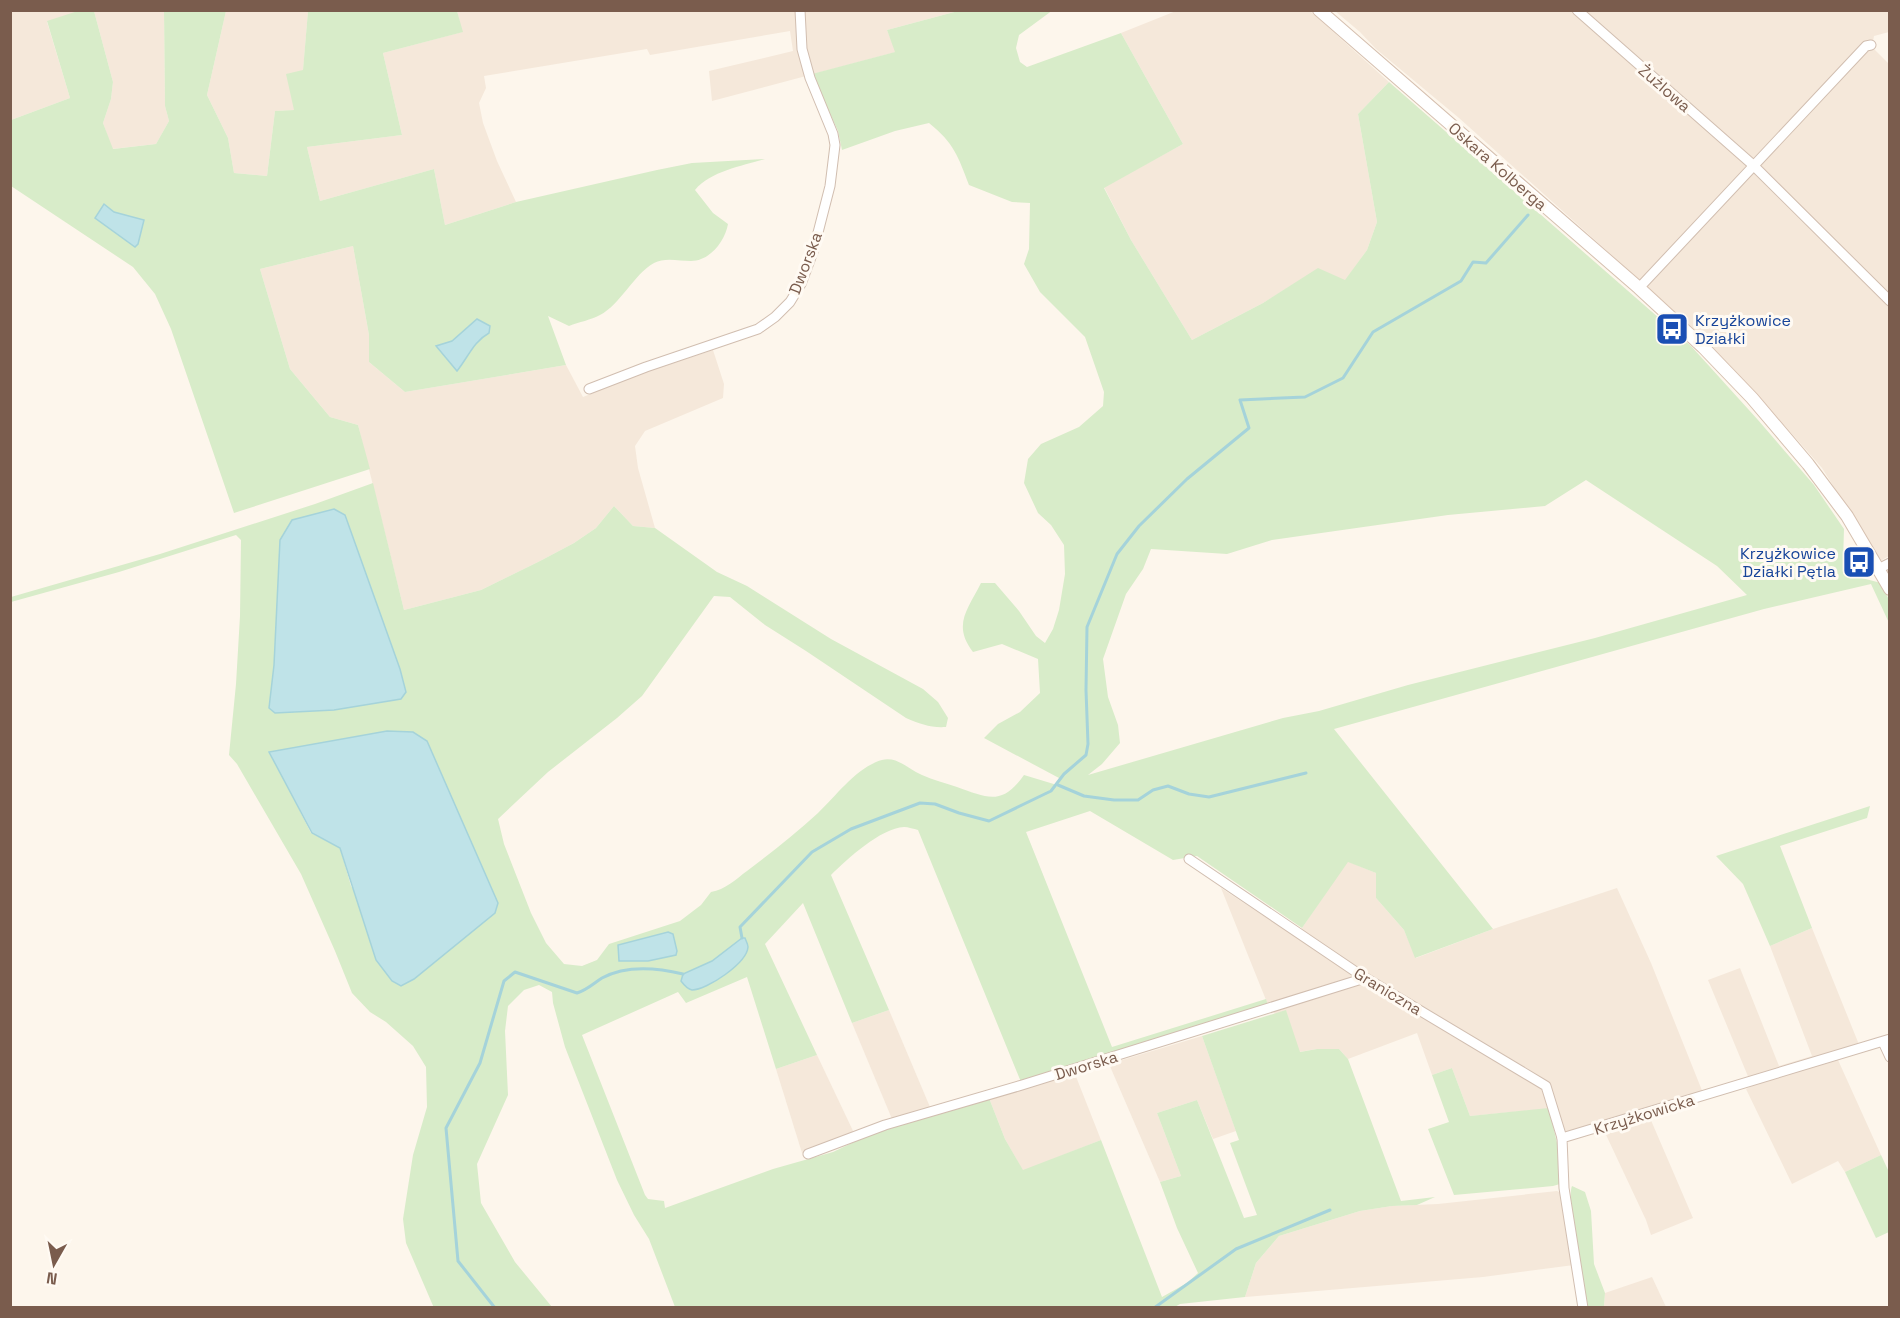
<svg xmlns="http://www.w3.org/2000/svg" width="1900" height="1318" font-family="'Space Grotesk',sans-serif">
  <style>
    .residential { fill: #f5e8da }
    .green { fill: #d8ecc9; fill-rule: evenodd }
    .water { fill: #bfe3e8; stroke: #a5d3da; stroke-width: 1.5 }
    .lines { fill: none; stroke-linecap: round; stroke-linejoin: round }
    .stream { stroke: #a5d3da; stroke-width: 3 }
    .minor-casing { stroke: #d1beb0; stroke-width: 11 }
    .secondary-casing { stroke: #d6c0b0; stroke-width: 14 }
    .minor { stroke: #fff; stroke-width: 9 }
    .secondary { stroke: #fff; stroke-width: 12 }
    .labels { text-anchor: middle; stroke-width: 6; stroke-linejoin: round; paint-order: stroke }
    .street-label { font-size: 16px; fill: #7a5c4d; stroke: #fffaf3 }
    .transit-label { font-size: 16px; fill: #164399; stroke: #fffaf3; text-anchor: start }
  </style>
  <rect width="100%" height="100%" fill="#fdf6ec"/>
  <g class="residential">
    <path d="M 11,11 L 81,11 L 47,22 L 70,98 L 11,120 Z"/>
    <path d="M 94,11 L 164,11 L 165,106 L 169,121 L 156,144 L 112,149 L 103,123 L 111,99 L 113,82 Z"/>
    <path d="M 226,11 L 308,11 L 303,71 L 294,110 L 275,111 L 267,176 L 234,173 L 228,138 L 207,95 Z"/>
    <path d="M 457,11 L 958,11 L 887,30 L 896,52 L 712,101 L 709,71 L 793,51 L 790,31 L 650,55 L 647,49 L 484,76 L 486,88 L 479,103 L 483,123 L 497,161 L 516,202 L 445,225 L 434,169 L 320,201 L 307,147 L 402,135 L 383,53 L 462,32 Z"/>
    <path d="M 1176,11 L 1310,11 L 1389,82 L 1358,114 L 1377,222 L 1367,250 L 1345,281 L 1318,269 L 1263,303 L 1192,340 L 1131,240 L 1104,187 L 1183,144 L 1121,33 Z"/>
    <path d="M 1335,11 L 1889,11 L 1889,32 L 1874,36 L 1872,47 L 1890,65 L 1889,556 L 1880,561 L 1822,468 L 1755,392 L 1694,329 L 1459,118 L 1376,49 L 1360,32 Z"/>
    <path d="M 353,246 L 369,335 L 369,362 L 405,392 L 566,365 L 583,397 L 640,374 L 713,350 L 724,384 L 723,398 L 645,431 L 635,446 L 638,468 L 655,528 L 633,526 L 614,506 L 596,528 L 574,543 L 540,561 L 481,590 L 404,610 L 358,425 L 330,417 L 290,369 L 260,269 Z"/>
    <path d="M 1347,861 L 1376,873 L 1376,898 L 1404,930 L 1416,958 L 1493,929 L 1617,888 L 1651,963 L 1703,1093 L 1647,1111 L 1693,1218 L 1651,1235 L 1646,1220 L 1600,1122 L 1566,1134 L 1562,1132 L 1556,1108 L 1470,1116 L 1452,1068 L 1432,1075 L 1417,1033 L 1348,1059 L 1339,1049 L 1317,1049 L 1299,1052 L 1286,1011 L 1275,1014 L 1268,1005 L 1221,888 L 1296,937 Z"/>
    <path d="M 1812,928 L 1862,1052 L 1838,1060 L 1881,1155 L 1845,1172 L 1838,1161 L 1792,1184 L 1746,1089 L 1752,1086 L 1708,980 L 1740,968 L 1779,1066 L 1812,1056 L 1770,946 Z"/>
    <path d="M 889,1010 L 930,1107 L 892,1119 L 852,1023 Z"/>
    <path d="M 1202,1036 L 1236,1131 L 1213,1139 L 1197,1100 L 1157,1113 L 1181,1176 L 1160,1182 L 1109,1064 Z"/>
    <path d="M 817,1055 L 854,1133 L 802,1153 L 776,1069 Z"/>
    <path d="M 1075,1074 L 1101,1140 L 1023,1171 L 1005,1139 L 989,1098 Z"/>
    <path d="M 1557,1191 L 1561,1193 L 1574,1265 L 1483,1277 L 1245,1297 L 1256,1263 L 1279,1236 L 1360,1211 L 1392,1206 L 1438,1204 Z"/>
    <path d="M 1652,1277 L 1666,1307 L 1596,1308 L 1604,1306 L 1605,1293 Z"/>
  </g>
  <g class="green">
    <path d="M 81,10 L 94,11 L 113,82 L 111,99 L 103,123 L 113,149 L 156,144 L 169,121 L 165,106 L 164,11 L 226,11 L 207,95 L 228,138 L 234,173 L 267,176 L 275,111 L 294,110 L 286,74 L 303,70 L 308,11 L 457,11 L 463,32 L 383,53 L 402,135 L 307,147 L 320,201 L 434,169 L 445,225 L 516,202 L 657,170 L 692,163 L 765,159 C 742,166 711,171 695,190 L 713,213 L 728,224 C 725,241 710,261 691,261 C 679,261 665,257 654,263 C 634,274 620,305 600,315 C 591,320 579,322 569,326 L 548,316 L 566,365 L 405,392 L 369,362 L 369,335 L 353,246 L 260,269 L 290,369 L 330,417 L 358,425 L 370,469 L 234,513 L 171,329 L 155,294 L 133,267 L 11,186 L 11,120 L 70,98 L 47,21 Z"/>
    <path d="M 1053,10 L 1019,35 L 1016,48 L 1020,62 L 1027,67 L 1121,33 L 1183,144 L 1104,188 L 1131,240 L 1192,340 L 1263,303 L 1318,268 L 1345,280 L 1367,250 L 1377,222 L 1358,114 L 1389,82 L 1691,346 L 1758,420 L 1814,485 L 1844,529 L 1843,562 L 1850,573 L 1858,577 L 1881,583 L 1889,600 L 1890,625 L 1871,584 L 1764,609 L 1334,729 L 1493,929 L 1415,958 L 1404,930 L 1376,898 L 1376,873 L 1348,862 L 1302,928 L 1197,856 L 1173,860 L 1090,811 L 1026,832 L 1112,1047 L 1266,999 L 1268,1005 L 1021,1082 L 918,830 C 914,829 908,827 904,827 C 881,828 847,859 831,875 L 889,1010 L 852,1023 L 803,903 L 765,944 L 817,1055 L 776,1069 L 747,977 L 686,1003 L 678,992 L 582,1035 L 645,1195 L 648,1199 L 664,1201 L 665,1208 L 773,1169 L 833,1152 L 873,1133 L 908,1121 L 989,1098 L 1005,1139 L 1023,1170 L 1101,1140 L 1162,1297 L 1187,1283 L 1198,1273 L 1177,1228 L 1160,1182 L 1181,1176 L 1157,1113 L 1197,1100 L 1244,1218 L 1257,1215 L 1230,1143 L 1239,1140 L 1202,1036 L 1286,1010 L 1300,1052 L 1317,1049 L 1339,1049 L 1348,1059 L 1401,1201 L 1435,1197 L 1417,1205 L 1392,1206 L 1360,1211 L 1279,1236 L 1256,1263 L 1245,1297 L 1180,1304 L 1173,1308 L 675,1307 L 649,1239 L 634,1215 L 617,1180 L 565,1047 L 553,1003 L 552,992 L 539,985 L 524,990 L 508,1006 L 505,1031 L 508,1095 L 477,1164 L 481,1203 L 515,1262 L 552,1307 L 434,1308 L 406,1243 L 403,1219 L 413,1155 L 427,1107 L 426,1067 L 413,1046 L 386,1022 L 370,1012 L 352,993 L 335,951 L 301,874 L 237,764 L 229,755 L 236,684 L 240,616 L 241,540 L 236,535 L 119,572 L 11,602 L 11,597 L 160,554 L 315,504 L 373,483 L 404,610 L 481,590 L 540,561 L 574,543 L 596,528 L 614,506 L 633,526 L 655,528 L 717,572 L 747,586 L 831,639 L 923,689 L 938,702 L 948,718 L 946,727 C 931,728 920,724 906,718 L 806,651 L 765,625 L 730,597 L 714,596 L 642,696 L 617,718 L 548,772 L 498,819 L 504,844 L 531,913 L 546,943 L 564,964 L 582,966 L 597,960 L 609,944 L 680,921 L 701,905 L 711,892 C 725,890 736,879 747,871 C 771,853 795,834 818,813 C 837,795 852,773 876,762 C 895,753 906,768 922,775 C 933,780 946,783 957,787 C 988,798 1002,806 1024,775 L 1057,785 L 1059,778 L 984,738 L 998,724 L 1020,712 L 1040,693 L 1038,659 L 1002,644 L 973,652 C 952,625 968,609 981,583 L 995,583 L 1019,611 L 1036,636 L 1045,643 L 1053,629 L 1059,610 L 1065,574 L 1064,545 L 1051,525 L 1038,513 L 1024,483 L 1028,459 L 1041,444 L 1079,427 L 1103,406 L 1104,392 L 1085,337 L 1040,292 L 1024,264 L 1029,249 L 1030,203 L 1012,202 L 969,185 C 958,156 954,143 929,123 L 895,131 L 842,150 L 838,131 L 812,74 L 895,52 L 887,30 L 958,11 ZM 1586,480 L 1717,566 L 1747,595 L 1595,638 L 1408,685 L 1319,711 L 1283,718 L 1088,775 L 1102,764 L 1120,743 L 1118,725 L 1108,697 L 1103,659 L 1126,594 L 1143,569 L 1151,549 L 1227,554 L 1272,540 L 1448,515 L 1545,506 ZM 387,731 L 438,957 L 414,979 L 351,886 L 340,848 L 311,833 L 270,752 Z"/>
    <path d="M 1870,806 L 1867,818 L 1780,846 L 1812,928 L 1770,946 L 1743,884 L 1716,856 Z"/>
    <path d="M 1452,1068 L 1470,1116 L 1549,1108 L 1557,1143 L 1560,1184 L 1553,1186 L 1454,1195 L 1428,1129 L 1449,1122 L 1432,1075 Z"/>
    <path d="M 1881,1155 L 1889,1172 L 1889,1232 L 1876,1238 L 1845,1172 Z"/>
    <path d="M 1572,1186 L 1585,1192 L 1591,1211 L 1594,1264 L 1605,1293 L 1604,1306 L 1588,1307 C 1585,1289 1566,1198 1572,1186 Z"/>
  </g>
  <g class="water">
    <path d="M 104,204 L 114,212 L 144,220 L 138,244 L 135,247 L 95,218 Z"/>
    <path d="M 477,319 L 490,326 L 489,333 C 473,342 469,356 457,371 L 436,346 L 452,341 Z"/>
    <path d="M 334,509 L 345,515 L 400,669 L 406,692 L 401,699 L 334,710 L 275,713 L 269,708 L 274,665 L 280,540 L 292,520 Z"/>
    <path d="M 387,731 L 413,732 L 427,741 L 498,903 L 495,913 L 414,979 L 401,986 L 392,981 L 376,960 L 340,848 L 312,833 L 269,752 Z"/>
    <path d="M 668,932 L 673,934 L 677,951 L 676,955 L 648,961 L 619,961 L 618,945 Z"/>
    <path d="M 742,938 L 745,938 C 746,941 748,944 748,947 C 747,963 707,990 692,990 C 687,989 684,985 681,981 L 683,974 L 712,961 Z"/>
  </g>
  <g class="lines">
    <g class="stream">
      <path d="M 1058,785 L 1084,796 L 1114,800 L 1138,800 L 1153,790 L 1168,786 L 1189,794 L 1209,797 L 1306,773"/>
      <path d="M 742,938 L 740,927 L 812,852 L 851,829 L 920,803 L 935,804 L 959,813 L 989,821 L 1051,791 L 1064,774 L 1086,755 L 1088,744 L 1086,690 L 1087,627 L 1117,554 L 1139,526 L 1187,479 L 1249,428 L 1240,400 L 1305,397 L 1343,378 L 1373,332 L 1461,281 L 1473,262 L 1486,263 L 1528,215"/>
      <path d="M 495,1308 L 458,1261 L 446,1128 L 480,1063 L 504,981 L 515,972 L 577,993 C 587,990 594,983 602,978 C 626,965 658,968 683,974"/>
      <path d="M 1154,1308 L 1236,1249 L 1330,1210"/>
    </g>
    <g class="minor-casing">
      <g id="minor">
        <path d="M 1577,10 L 1753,165 L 1890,301"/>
        <path d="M 1639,288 L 1866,46 L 1871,45"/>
        <path d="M 589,389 L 646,367 L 758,329 L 775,317 L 790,302 L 801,284 L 813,252 L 830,186 L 835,145 L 833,134 L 810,78 L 802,49 L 800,10"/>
        <path d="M 1878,569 L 1890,563"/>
        <path d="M 1189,859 L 1359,974 L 1546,1086 L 1562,1138"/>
        <path d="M 1883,1042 L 1890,1057"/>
        <path d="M 808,1154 L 885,1125 L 1022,1085 L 1365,978"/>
        <path d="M 1583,1308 L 1564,1188 L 1562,1138 L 1890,1039"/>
      </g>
    </g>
    <g class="secondary-casing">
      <path id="secondary" d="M 1319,10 L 1639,288 L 1703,347 L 1752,398 L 1808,464 L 1847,516 L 1890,589"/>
    </g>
    <use href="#minor" class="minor"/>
    <use href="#secondary" class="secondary"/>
  </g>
  <defs>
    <g id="bus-square" transform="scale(1.725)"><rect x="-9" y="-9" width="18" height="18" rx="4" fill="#1a4fb4" stroke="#fffaf3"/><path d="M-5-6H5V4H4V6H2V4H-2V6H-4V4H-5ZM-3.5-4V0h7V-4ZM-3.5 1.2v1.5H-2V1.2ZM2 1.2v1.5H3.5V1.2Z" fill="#fff"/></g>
  </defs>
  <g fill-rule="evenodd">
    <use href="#bus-square" x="1672" y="329"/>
    <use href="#bus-square" x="1859" y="562"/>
  </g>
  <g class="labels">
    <g class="street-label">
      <text transform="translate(1665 88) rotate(41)" y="6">Żużlowa</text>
      <text transform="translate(1498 166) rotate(41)" y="6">Oskara Kolberga</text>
      <text transform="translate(805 263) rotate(-69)" y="6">Dworska</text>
      <text transform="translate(1388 991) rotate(31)" y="6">Graniczna</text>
      <text transform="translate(1086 1065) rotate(-17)" y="6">Dworska</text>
      <text transform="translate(1644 1114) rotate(-17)" y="6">Krzyżkowicka</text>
    </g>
    <g class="transit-label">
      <text x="1695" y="326">Krzyżkowice<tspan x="1695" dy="18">Działki</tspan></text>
      <text x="1836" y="559" text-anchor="end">Krzyżkowice<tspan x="1836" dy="18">Działki Pętla</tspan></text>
    </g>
  </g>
  <rect width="1900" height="1318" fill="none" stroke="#7a5c4d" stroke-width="24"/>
  <g transform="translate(54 1264) rotate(189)" stroke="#fffaf3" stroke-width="4.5" paint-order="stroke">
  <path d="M0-4.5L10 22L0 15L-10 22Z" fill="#7a5c4d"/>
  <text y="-9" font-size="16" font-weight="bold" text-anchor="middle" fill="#7a5c4d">N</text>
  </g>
</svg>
